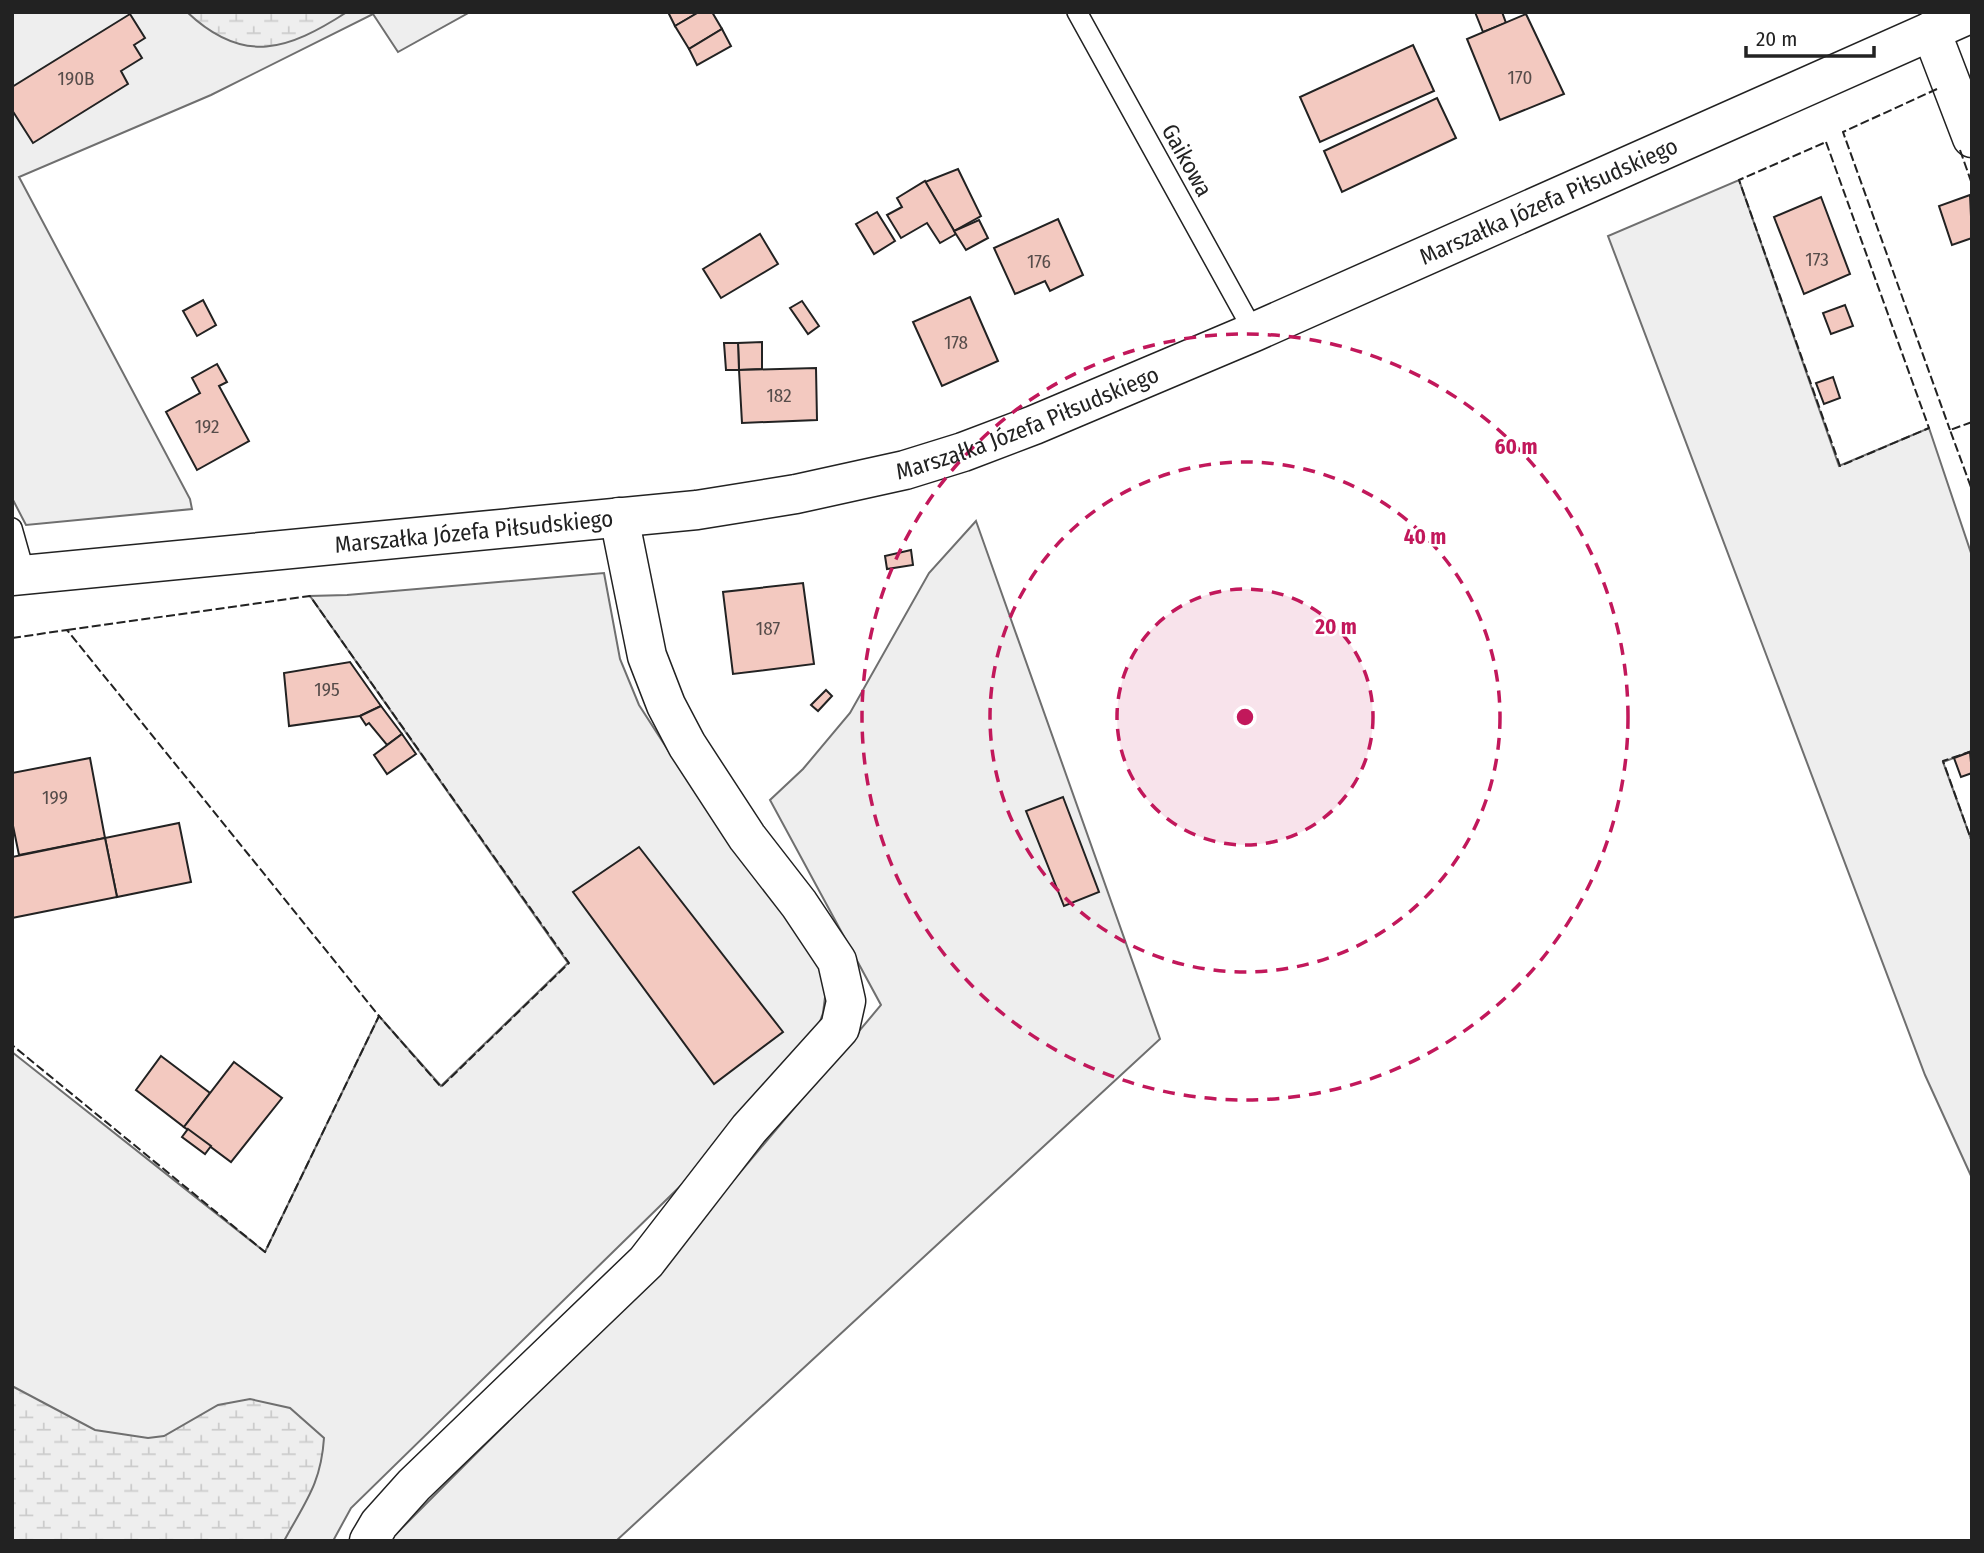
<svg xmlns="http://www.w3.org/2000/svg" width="1984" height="1553" font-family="'Fira Sans Condensed',sans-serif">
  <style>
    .grass { fill: #eee; stroke: #6f6f6f; stroke-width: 2 }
    .wetland { fill: url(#wetland-marsh); stroke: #6f6f6f; stroke-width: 2 }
    .building { fill: #f3c9c0; stroke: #222; stroke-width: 2 }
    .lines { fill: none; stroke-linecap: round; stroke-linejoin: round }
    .service-casing { stroke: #222; stroke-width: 22 }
    .minor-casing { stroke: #222; stroke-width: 41 }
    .tertiary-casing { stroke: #222; stroke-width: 41 }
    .service { stroke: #fff; stroke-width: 19 }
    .minor { stroke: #fff; stroke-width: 38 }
    .tertiary { stroke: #fff; stroke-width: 38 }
    .fence { stroke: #222; stroke-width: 2; stroke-dasharray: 9 3.5; stroke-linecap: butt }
    .ring { fill: none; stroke: #c2185b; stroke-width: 3.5; stroke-dasharray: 12 9 }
    .labels { text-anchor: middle; stroke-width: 5; stroke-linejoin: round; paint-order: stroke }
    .number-label { font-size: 19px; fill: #564c4a }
    .street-label { font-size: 23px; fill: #222; stroke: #fff }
    .centre { fill: #c2185b; stroke: #fff; stroke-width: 3.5 }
    .ring-label { font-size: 21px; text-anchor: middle; font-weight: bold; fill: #c2185b; stroke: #fff; stroke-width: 5; stroke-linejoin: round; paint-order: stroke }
  </style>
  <defs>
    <pattern id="wetland-marsh" width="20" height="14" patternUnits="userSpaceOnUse" patternTransform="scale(1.75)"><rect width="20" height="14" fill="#eee"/><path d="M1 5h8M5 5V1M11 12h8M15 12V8" fill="none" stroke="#ccc"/></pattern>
  </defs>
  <rect width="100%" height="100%" fill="#fff"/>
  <g class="grass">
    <path d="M 12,12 L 470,12 L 398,52 L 373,14 L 211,95 L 19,177 L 190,499 L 192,509 L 26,525 L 12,498 Z"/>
    <path d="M 1739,180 L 1839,466 L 1929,428 L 1972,556 L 1972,751 L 1943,762 L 1972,842 L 1972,1178 L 1925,1075 L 1608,236 Z"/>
    <path d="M 976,521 L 1160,1039 L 616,1541 L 389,1541 L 653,1276 L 881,1005 L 770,800 L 803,769 L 850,713 L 929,573 Z"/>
    <path d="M 604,573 L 620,659 L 639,705 L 697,795 L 772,892 L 827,981 L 823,1013 L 815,1036 L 706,1161 L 351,1508 L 333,1541 L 12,1541 L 12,1052 L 265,1252 L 379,1016 L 441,1086 L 568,963 L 310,596 L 347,595 Z"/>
  </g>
  <g class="wetland">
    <path d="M 187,12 L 347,12 C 288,50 244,66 187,12 Z"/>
    <path d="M 12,1386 L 95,1430 L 148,1438 L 164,1436 L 218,1405 L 250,1399 L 290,1408 L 324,1438 C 321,1484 305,1502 284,1541 L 12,1541 Z"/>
  </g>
  <g class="building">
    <path d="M 668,12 L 699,12 L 675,26 Z"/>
    <path d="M 699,12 L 712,12 L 722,29 L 689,49 L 675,26 Z"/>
    <path d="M 1475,12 L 1502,12 L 1506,23 L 1483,32 Z"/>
    <path d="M 130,14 L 145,38 L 134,45 L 142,58 L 121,71 L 128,84 L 33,143 L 12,110 L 12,87 Z"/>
    <path d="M 1526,14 L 1564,94 L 1500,120 L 1467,39 Z"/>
    <path d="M 722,29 L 731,46 L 697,65 L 689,49 Z"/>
    <path d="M 1413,45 L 1434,91 L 1320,142 L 1300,97 Z"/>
    <path d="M 1437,98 L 1456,138 L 1342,192 L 1324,151 Z"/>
    <path d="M 958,169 L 981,216 L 954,231 L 925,182 Z"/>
    <path d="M 925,181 L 956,234 L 940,243 L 927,223 L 901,238 L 887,215 L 902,207 L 897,198 Z"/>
    <path d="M 1970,195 L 1972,238 L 1952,245 L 1939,206 Z"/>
    <path d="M 1821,197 L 1850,274 L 1804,294 L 1774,217 Z"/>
    <path d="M 877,212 L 895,241 L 874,254 L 856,224 Z"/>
    <path d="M 1058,219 L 1083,275 L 1050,291 L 1045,281 L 1015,294 L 994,248 Z"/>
    <path d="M 979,220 L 988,238 L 966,250 L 954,231 Z"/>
    <path d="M 760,234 L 778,264 L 721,298 L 703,269 Z"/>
    <path d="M 970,297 L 998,361 L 942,386 L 913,322 Z"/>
    <path d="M 203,300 L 216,325 L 197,336 L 183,311 Z"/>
    <path d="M 802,301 L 819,326 L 808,334 L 790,308 Z"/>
    <path d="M 1845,305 L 1853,326 L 1831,334 L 1823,313 Z"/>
    <path d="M 762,342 L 762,369 L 739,370 L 738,343 Z"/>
    <path d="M 724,343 L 738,343 L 739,370 L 726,370 Z"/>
    <path d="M 217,364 L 227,382 L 219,386 L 249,441 L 197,470 L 166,412 L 200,393 L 192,378 Z"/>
    <path d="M 816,368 L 817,420 L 742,423 L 739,370 Z"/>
    <path d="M 1833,377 L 1840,398 L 1824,404 L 1816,383 Z"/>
    <path d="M 911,550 L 913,565 L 887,569 L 885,556 Z"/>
    <path d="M 803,583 L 814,664 L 733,674 L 723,592 Z"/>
    <path d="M 350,662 L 381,706 L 360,716 L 289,726 L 284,673 Z"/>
    <path d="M 826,690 L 832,696 L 818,711 L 811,705 Z"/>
    <path d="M 381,706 L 402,734 L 387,745 L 369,723 L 366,725 L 360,716 Z"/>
    <path d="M 402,734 L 416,754 L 387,774 L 374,755 Z"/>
    <path d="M 1970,752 L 1972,773 L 1961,777 L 1954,758 Z"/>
    <path d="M 90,758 L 105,838 L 19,855 L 12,821 L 12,773 Z"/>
    <path d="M 1063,797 L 1099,892 L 1064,906 L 1026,811 Z"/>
    <path d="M 179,823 L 191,882 L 117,897 L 105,838 Z"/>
    <path d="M 105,838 L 117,897 L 12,918 L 12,857 Z"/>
    <path d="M 639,847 L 783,1032 L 714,1084 L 573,892 Z"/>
    <path d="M 161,1056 L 210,1093 L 184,1127 L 136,1090 Z"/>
    <path d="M 234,1062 L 282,1098 L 231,1162 L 184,1127 Z"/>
    <path d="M 188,1129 L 211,1146 L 205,1154 L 182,1137 Z"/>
  </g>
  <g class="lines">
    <g class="service-casing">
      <g id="service">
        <path d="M 1077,12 L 1254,332"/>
        <path d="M 12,528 L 25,574"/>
      </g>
    </g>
    <g class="minor-casing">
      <g id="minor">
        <path d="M 1931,31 L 1972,138"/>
        <path d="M 369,1541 L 379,1524 L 414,1485 L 646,1262 L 749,1129 L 840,1028 L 846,1001 L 837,961 L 799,904 L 747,837 L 687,745 L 666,705 L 647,656 L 619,517"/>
      </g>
    </g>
    <g class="tertiary-casing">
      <g id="tertiary">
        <path id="s1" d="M 12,576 L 697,510 L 796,494 L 905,470 L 963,452 L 1034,425 L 1254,332 L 1972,13"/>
      </g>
    </g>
    <use href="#service" class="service"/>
    <use href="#minor" class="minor"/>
    <use href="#tertiary" class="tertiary"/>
    <g class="fence">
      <path d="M 1937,89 L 1843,132 L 1950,430"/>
      <path d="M 1826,142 L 1929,428 L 1840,466 L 1739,180 Z"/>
      <path d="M 1960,150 L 1972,184"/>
      <path d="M 1972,422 L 1950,430 L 1972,490"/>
      <path d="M 67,630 L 310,596 L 569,963 L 441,1087 L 379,1016"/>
      <path d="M 12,638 L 67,630 L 379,1016 L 265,1252 L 12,1045"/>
      <path d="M 1972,751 L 1943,761 L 1972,842"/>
    </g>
  </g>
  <circle cx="1245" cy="717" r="128" fill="#c2185b" fill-opacity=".12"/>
  <g class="ring">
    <circle cx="1245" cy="717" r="128"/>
    <circle cx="1245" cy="717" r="255"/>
    <circle cx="1245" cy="717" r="383"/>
  </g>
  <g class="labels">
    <g class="number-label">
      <text x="1520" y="84">170</text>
      <text x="76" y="85">190B</text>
      <text x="1817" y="266">173</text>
      <text x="1039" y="268">176</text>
      <text x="956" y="349">178</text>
      <text x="779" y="402">182</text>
      <text x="207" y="433">192</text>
      <text x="768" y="635">187</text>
      <text x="327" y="696">195</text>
      <text x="55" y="804">199</text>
    </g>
    <g class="street-label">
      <text transform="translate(1187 160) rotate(61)" y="8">Gaikowa</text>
      <text dy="8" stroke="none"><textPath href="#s1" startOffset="1598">Marszałka Józefa Piłsudskiego</textPath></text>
      <text dy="8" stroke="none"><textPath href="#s1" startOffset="1031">Marszałka Józefa Piłsudskiego</textPath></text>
      <text dy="8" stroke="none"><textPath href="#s1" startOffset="464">Marszałka Józefa Piłsudskiego</textPath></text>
    </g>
  </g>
  <circle cx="1245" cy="717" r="10" class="centre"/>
  <g class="ring-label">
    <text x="1516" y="454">60 m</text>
    <text x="1425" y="544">40 m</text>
    <text x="1336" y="634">20 m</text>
  </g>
  <rect width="1984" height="1553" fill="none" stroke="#222222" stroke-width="28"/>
  <path d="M1746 46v10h128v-10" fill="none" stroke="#222222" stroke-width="3.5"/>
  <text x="1756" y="46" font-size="21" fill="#222222" stroke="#ffffff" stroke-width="5" paint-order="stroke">20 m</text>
</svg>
